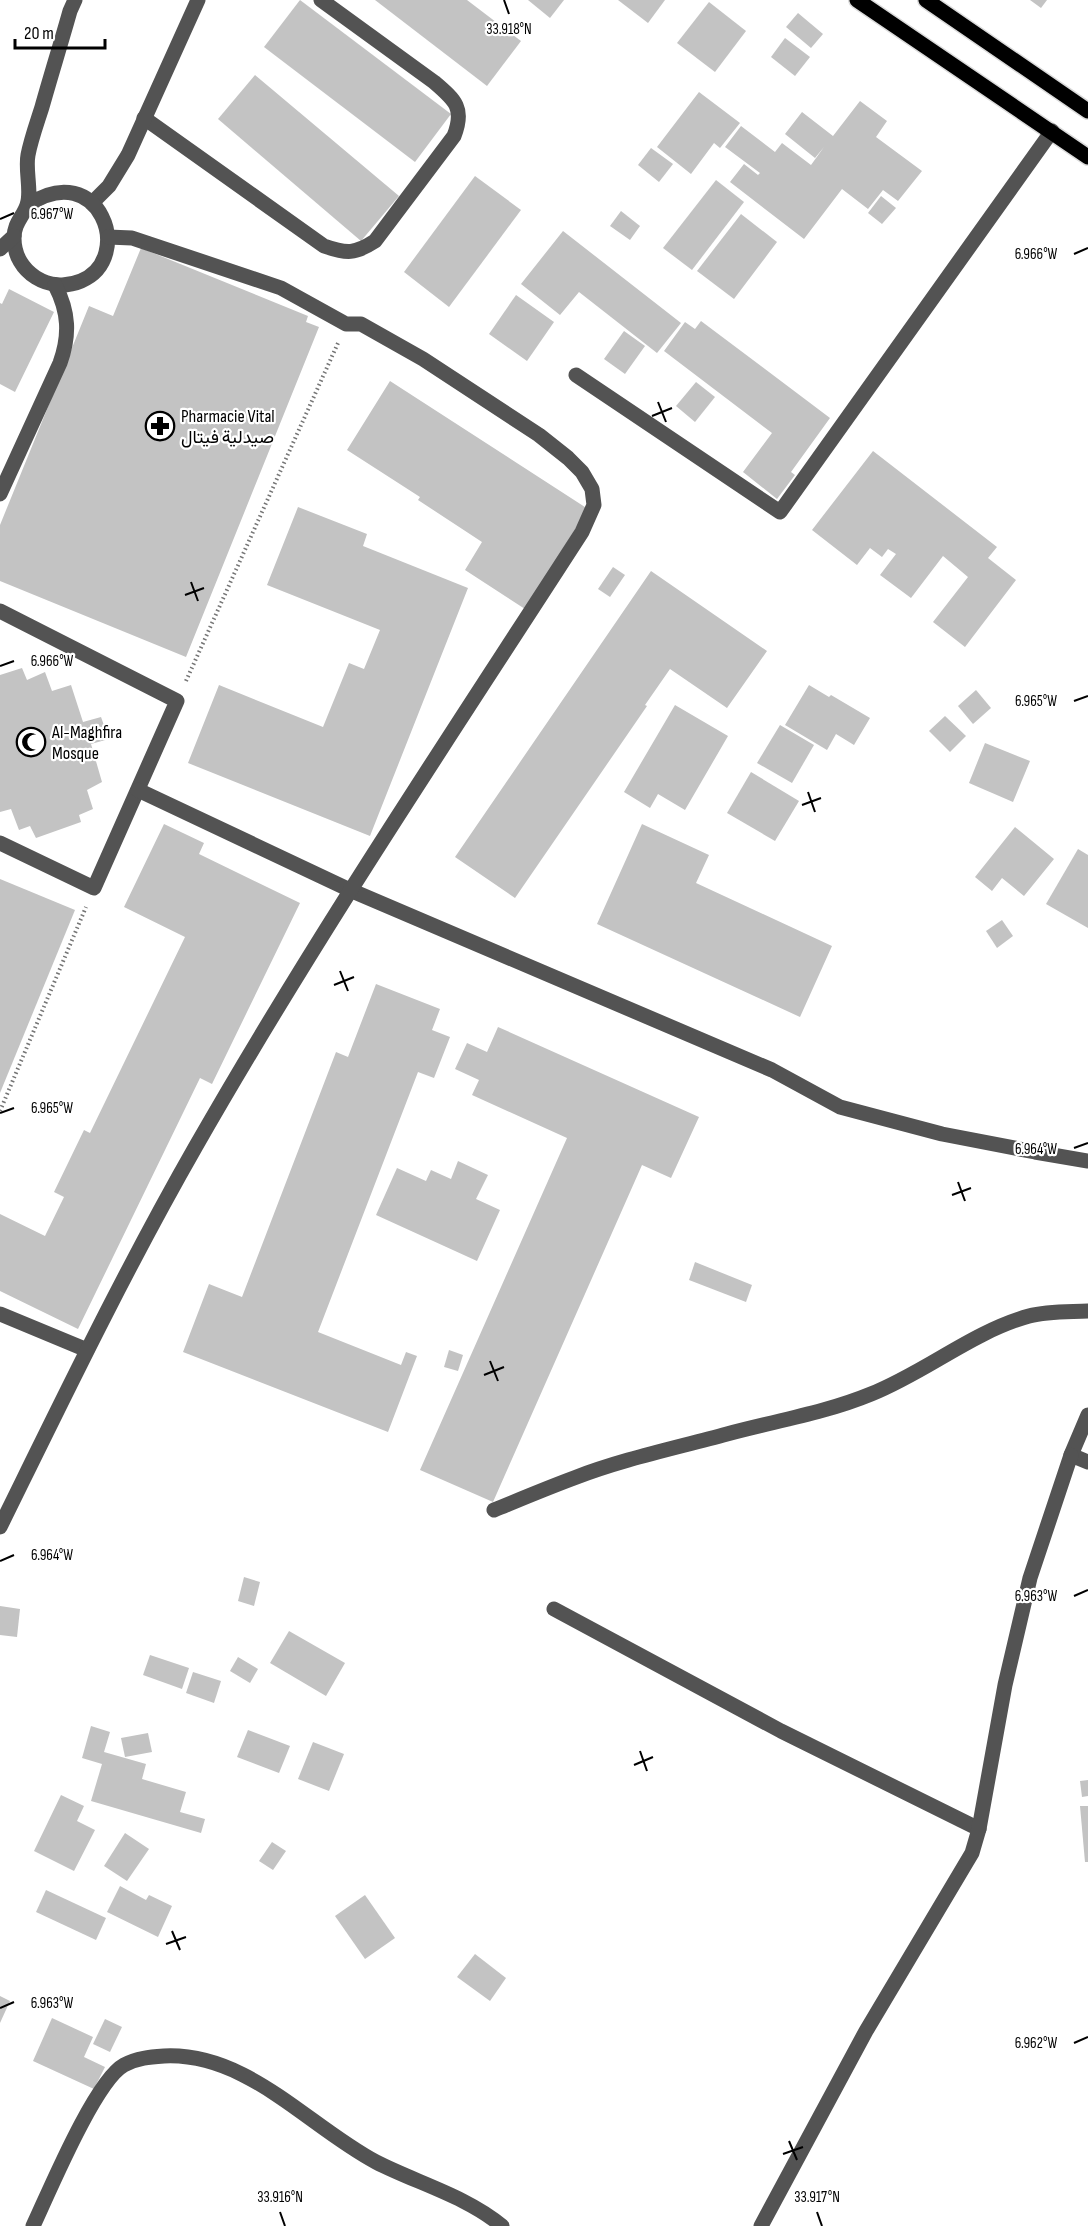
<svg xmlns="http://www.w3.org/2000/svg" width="1088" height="2226" font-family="'Sofia Sans Condensed',Vazirmatn,sans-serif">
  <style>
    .building { fill: #c3c3c3 }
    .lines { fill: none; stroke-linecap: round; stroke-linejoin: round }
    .major-casing { stroke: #dbdbdb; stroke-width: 18 }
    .path { stroke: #757575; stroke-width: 4; stroke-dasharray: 1.5 3; stroke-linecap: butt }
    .minor { stroke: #535353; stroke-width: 15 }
    .major { stroke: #000; stroke-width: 15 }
    .ticks { fill: none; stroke: #000; stroke-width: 2 }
    .labels { text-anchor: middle; stroke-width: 4.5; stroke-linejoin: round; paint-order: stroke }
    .poi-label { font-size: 18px; fill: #000; stroke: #fff; text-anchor: start }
    .ticks-label { font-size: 15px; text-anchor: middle; fill: #000; stroke: #fff; stroke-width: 4.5; stroke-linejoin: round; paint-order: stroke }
  </style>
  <rect width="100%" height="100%" fill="#fff"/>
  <g class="building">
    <path d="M 300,0 L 451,114 L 415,162 L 264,47 Z"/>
    <path d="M 375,0 L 467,0 L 521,41 L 487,86 Z"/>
    <path d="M 528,0 L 564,0 L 550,18 Z"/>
    <path d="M 618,0 L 665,0 L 648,23 Z"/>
    <path d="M 1030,0 L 1047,0 L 1041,8 Z"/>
    <path d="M 709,2 L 746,31 L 715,72 L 677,43 Z"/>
    <path d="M 798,13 L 823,34 L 811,48 L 786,27 Z"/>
    <path d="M 785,38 L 810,57 L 795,76 L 771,57 Z"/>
    <path d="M 255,75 L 399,196 L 361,241 L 218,119 Z"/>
    <path d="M 699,92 L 740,123 L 720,148 L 714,143 L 691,174 L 657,147 Z"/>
    <path d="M 860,101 L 887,121 L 876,137 L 922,171 L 898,201 L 883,190 L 868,209 L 842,189 L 804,239 L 730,182 L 744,164 L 758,175 L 760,173 L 725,147 L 741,126 L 775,152 L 782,143 L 811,165 L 824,147 L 815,158 L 785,134 L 802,112 L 833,136 Z"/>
    <path d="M 651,148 L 673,164 L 659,182 L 638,165 Z"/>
    <path d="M 475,176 L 521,210 L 449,307 L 404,272 Z"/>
    <path d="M 716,180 L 744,202 L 692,270 L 663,248 Z"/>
    <path d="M 881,196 L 896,208 L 882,224 L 868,213 Z"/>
    <path d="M 621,211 L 640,226 L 630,240 L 610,226 Z"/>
    <path d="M 741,214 L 777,242 L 734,299 L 697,271 Z"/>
    <path d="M 563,231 L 681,323 L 657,353 L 579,292 L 560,315 L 521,284 Z"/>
    <path d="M 141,248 L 308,316 L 306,322 L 319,327 L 186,657 L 0,581 L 0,525 L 89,306 L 113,316 Z"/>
    <path d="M 9,289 L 54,312 L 15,392 L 0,384 L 0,303 L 2,304 Z"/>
    <path d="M 516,295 L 554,322 L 527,361 L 489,334 Z"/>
    <path d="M 701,321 L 830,418 L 791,472 L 795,475 L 777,499 L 743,472 L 772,433 L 664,351 L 685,322 L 695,329 Z"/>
    <path d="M 624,331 L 645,346 L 625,374 L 604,359 Z"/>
    <path d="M 390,381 L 588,509 L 525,609 L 465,570 L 482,542 L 418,500 L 420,497 L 347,450 Z"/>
    <path d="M 696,382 L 715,397 L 695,422 L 676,406 Z"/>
    <path d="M 873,451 L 997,547 L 988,558 L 1016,580 L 965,647 L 933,622 L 968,577 L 943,556 L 911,598 L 880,575 L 896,554 L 888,549 L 882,557 L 870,548 L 857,565 L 812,530 Z"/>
    <path d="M 298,507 L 367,534 L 363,546 L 468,588 L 370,836 L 188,763 L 219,685 L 323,727 L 349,663 L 364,669 L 380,630 L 267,585 Z"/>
    <path d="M 613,567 L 625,575 L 610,597 L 598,589 Z"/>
    <path d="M 651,571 L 767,651 L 727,708 L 670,669 L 645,705 L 647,706 L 515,898 L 455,857 Z"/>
    <path d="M 22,668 L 27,680 L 45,672 L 52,691 L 71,685 L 83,722 L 101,717 L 109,739 L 91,744 L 102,782 L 87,790 L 93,809 L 79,815 L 81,822 L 36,838 L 30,826 L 19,830 L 11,809 L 0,812 L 0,675 Z"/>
    <path d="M 809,685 L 829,697 L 831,695 L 870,718 L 854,745 L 836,734 L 827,750 L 785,725 Z"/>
    <path d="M 976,690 L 991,708 L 973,724 L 958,706 Z"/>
    <path d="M 675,705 L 728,736 L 685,810 L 658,794 L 650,808 L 624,792 Z"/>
    <path d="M 945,716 L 966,736 L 950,752 L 929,731 Z"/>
    <path d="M 780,725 L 814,745 L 792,783 L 757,763 Z"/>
    <path d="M 985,743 L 1030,761 L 1013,802 L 969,783 Z"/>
    <path d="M 751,772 L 799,801 L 775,841 L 727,813 Z"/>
    <path d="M 164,824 L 204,843 L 199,854 L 300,903 L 212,1084 L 200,1078 L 78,1329 L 0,1291 L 0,1214 L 45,1236 L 64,1197 L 54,1192 L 84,1130 L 90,1133 L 185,937 L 124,907 Z"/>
    <path d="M 642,824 L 709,855 L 696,883 L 832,946 L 800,1017 L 597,924 Z"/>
    <path d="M 1015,827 L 1054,859 L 1024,896 L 1002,878 L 992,891 L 975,877 Z"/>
    <path d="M 1078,849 L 1088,855 L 1088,928 L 1046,904 Z"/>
    <path d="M 0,879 L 75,910 L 0,1093 Z"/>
    <path d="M 1002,920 L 1013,936 L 997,948 L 986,931 Z"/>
    <path d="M 376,984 L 440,1009 L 432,1030 L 450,1037 L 434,1078 L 418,1072 L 318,1332 L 401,1365 L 406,1352 L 417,1356 L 388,1432 L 183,1352 L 209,1284 L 242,1297 L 336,1052 L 348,1057 Z"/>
    <path d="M 498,1027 L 699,1117 L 671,1178 L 642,1165 L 493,1502 L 420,1470 L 567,1138 L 472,1095 L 479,1080 L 455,1069 L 467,1043 L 487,1052 Z"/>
    <path d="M 458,1161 L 488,1175 L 476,1199 L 500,1210 L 477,1261 L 376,1215 L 397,1168 L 426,1181 L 431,1170 L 451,1179 Z"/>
    <path d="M 695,1262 L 752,1285 L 746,1302 L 689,1280 Z"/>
    <path d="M 449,1350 L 463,1355 L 458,1371 L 444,1367 Z"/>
    <path d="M 244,1577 L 260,1582 L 254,1606 L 238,1601 Z"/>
    <path d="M 0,1606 L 20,1609 L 17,1637 L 0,1635 Z"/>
    <path d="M 289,1631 L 345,1663 L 326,1696 L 270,1663 Z"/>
    <path d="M 150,1655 L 189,1668 L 182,1689 L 143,1675 Z"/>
    <path d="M 238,1657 L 258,1669 L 250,1683 L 230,1671 Z"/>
    <path d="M 193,1672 L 221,1681 L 214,1703 L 186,1693 Z"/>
    <path d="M 91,1726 L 110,1732 L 104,1752 L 146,1764 L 142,1779 L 186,1792 L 180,1812 L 205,1819 L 201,1833 L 91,1801 L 102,1764 L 82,1758 Z"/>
    <path d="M 248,1730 L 290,1746 L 279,1773 L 237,1757 Z"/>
    <path d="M 148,1733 L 152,1752 L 125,1757 L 121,1738 Z"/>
    <path d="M 313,1742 L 344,1754 L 329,1791 L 298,1779 Z"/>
    <path d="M 1088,1780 L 1088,1796 L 1082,1797 L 1080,1781 Z"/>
    <path d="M 61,1795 L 84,1806 L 77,1821 L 95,1830 L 74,1871 L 34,1851 Z"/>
    <path d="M 1080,1806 L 1088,1806 L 1088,1862 L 1085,1862 Z"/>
    <path d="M 125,1833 L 149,1849 L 127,1881 L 104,1866 Z"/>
    <path d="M 272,1842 L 286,1851 L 273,1870 L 259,1861 Z"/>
    <path d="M 120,1886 L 146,1900 L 149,1895 L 172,1906 L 158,1937 L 107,1912 Z"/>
    <path d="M 46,1890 L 106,1918 L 96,1940 L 36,1912 Z"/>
    <path d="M 365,1895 L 395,1938 L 365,1959 L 335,1916 Z"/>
    <path d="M 475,1954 L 506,1978 L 490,2001 L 457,1977 Z"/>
    <path d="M 0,1996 L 10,2001 L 0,2023 Z"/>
    <path d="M 52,2018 L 93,2037 L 84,2057 L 105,2067 L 94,2089 L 33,2061 Z"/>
    <path d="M 105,2019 L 122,2027 L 110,2052 L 93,2044 Z"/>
  </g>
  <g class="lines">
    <g class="major-casing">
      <g id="major">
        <path d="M 857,0 L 1088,157"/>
        <path d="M 926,0 L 1088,111"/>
      </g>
    </g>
    <g class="path">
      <path d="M 186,681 L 338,343"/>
      <path d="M 0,1111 L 86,907"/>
    </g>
    <g class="minor">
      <path d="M 144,118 L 324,246 C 347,254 355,254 375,241 L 454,136 C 465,108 455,100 434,82 L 321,0"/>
      <path d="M 92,203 L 109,186 L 128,155 L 198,0"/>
      <path d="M 28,205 C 99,157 136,258 81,281 C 50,294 14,273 14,238 C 14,223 23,217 27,205 C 32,192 25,170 28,155 C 31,139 37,123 42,107 C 51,75 61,43 70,11 L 75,0"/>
      <path d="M 0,249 L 14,236"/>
      <path d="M 576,375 L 780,512 L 1052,131"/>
      <path d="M 0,494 L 60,363 C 70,335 69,312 55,285"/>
      <path d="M 0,611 L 177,701 L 94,888 L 0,843"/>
      <path d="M 138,790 L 350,890 L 772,1070 L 840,1107 L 942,1134 L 1035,1152 L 1088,1161"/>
      <path d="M 0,1314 L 87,1350"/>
      <path d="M 1088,1415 L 1071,1455 L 1088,1462"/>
      <path d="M 494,1510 C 521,1499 547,1488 574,1478 C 623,1459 676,1448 727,1434 C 775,1421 825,1413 871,1394 C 926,1372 972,1332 1029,1316 C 1048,1311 1069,1312 1088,1311"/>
      <path d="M 0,1527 C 63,1399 125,1270 196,1146 C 316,936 451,735 582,532 L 594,505 L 592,489 L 582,472 L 568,458 L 539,435 L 423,359 L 361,324 L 346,324 L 281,288 L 132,238 L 108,237"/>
      <path d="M 554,1609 L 781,1731 L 979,1829"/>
      <path d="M 33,2226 C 49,2192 95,2081 124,2065 C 137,2058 150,2057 164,2056 C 247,2052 308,2126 376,2162 C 417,2183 466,2196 502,2226"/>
      <path d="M 761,2226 L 866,2031 L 972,1853 L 979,1829 L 1005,1685 L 1030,1578 L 1071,1455"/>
    </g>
    <use href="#major" class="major"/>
  </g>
  <path class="ticks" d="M 504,0 L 509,14M 0,219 L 14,213M 1074,254 L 1088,248M 658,402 L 666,422M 652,416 L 672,408M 191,582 L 198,601M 185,595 L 204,588M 0,666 L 14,661M 1074,701 L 1088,696M 808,792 L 815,812M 802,805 L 821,798M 340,971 L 348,991M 334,985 L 354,977M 0,1113 L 14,1108M 1074,1148 L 1088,1143M 958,1182 L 965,1201M 952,1195 L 971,1188M 490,1361 L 498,1381M 484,1375 L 504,1367M 0,1561 L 14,1555M 1074,1596 L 1088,1590M 640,1751 L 647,1771M 634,1765 L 653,1757M 172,1931 L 180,1950M 166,1944 L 186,1937M 0,2008 L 14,2002M 1074,2043 L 1088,2037M 789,2141 L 797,2160M 783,2154 L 803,2147M 280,2212 L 285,2226M 817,2212 L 822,2226"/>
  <defs>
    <g id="pharmacy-ring" transform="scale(1.5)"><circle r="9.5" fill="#fff" stroke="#000" stroke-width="1.5"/><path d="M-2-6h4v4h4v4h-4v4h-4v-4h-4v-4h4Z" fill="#000"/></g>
    <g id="mosque-ring" transform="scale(1.5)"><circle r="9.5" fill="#fff" stroke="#000" stroke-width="1.5"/><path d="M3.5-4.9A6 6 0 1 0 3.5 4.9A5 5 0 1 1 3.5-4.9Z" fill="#000"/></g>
  </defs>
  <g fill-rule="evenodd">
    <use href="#pharmacy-ring" x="160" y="426"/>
    <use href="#mosque-ring" x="31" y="742"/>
  </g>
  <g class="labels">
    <g class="poi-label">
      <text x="181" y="422">Pharmacie Vital<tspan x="181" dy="21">صيدلية فيتال</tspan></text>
      <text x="52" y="738">Al-Maghfira<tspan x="52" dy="21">Mosque</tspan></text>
    </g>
  </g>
  <g class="ticks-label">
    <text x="509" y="34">33.918°N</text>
    <text x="52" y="219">6.967°W</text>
    <text x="1036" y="259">6.966°W</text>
    <text x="52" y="666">6.966°W</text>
    <text x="1036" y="706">6.965°W</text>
    <text x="52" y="1113">6.965°W</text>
    <text x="1036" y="1154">6.964°W</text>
    <text x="52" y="1560">6.964°W</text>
    <text x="1036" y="1601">6.963°W</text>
    <text x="52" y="2008">6.963°W</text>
    <text x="1036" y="2048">6.962°W</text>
    <text x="280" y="2202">33.916°N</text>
    <text x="817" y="2202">33.917°N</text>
  </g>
  <path d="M15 39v9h90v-9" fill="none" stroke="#000000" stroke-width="3"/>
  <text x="24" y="39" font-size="18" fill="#000000" stroke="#ffffff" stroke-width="4.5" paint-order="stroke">20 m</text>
</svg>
